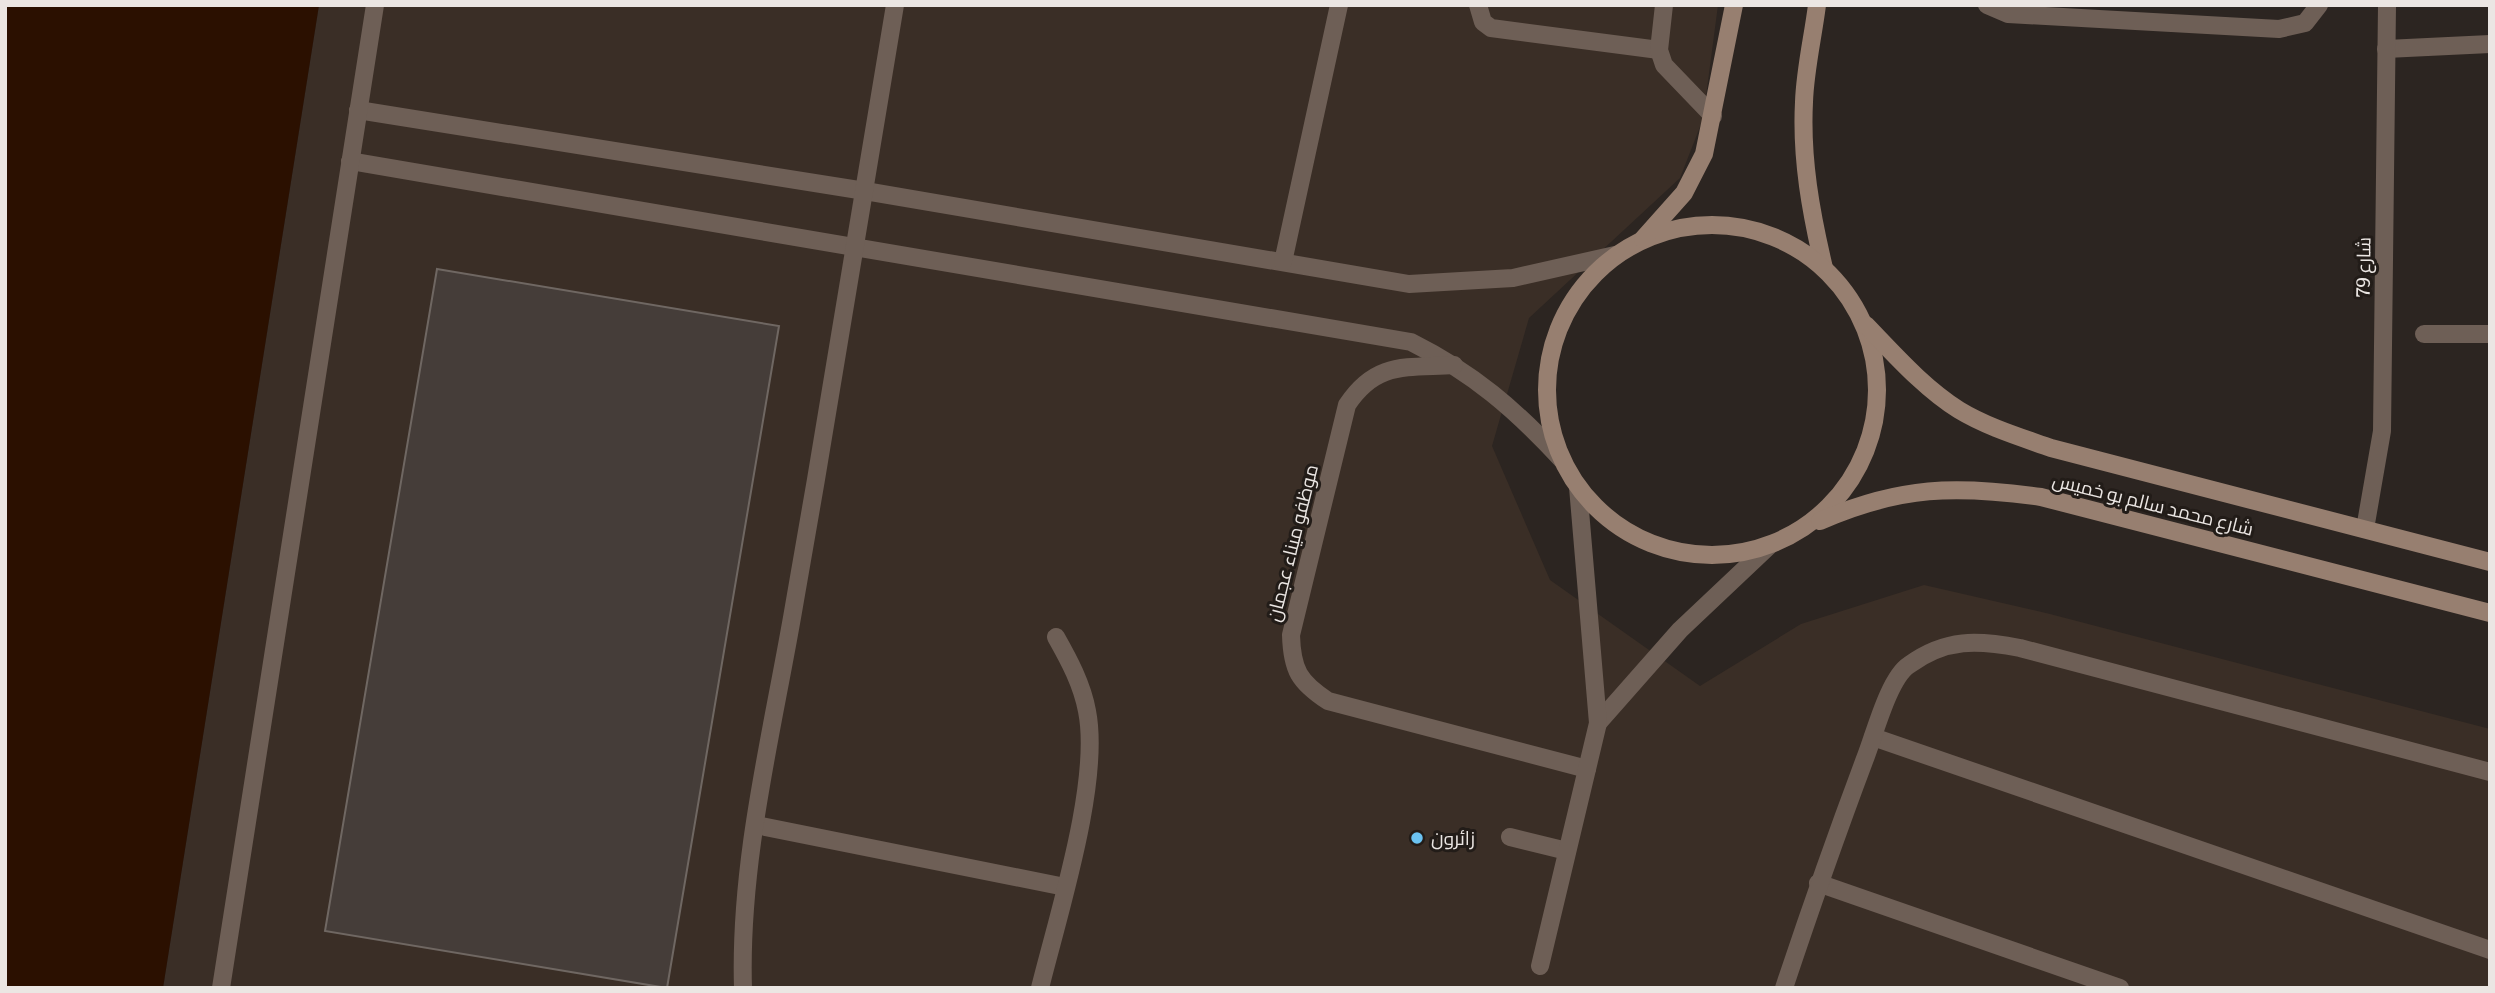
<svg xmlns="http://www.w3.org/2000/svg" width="2495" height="993" font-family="Literata,Cairo,serif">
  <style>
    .built { fill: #3a2e26 }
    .water { fill: #2b1000 }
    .building { fill: #453d39; stroke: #6f6762; stroke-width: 2 }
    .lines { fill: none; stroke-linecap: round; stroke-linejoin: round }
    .service { stroke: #6e5f56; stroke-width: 18 }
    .minor { stroke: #6e5f56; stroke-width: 18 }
    .secondary { stroke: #977f70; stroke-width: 18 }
    .poi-dot { fill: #6bc3f2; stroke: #221c18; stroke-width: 2.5 }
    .labels { text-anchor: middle; stroke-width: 6; stroke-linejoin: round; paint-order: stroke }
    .street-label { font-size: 19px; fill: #ebe6e3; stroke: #221c18 }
    .poi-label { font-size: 19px; fill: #ebe6e3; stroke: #221c18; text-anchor: start }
  </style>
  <rect width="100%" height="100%" fill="#2c2521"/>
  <path class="built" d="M 319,5 L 1718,5 L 1703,119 L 1680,178 L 1529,318 L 1492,446 L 1550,580 L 1700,686 L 1801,624 L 1924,585 L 2050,614 L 2490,729 L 2490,988 L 163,988 Z"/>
  <path class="water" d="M 5,5 L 319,5 L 163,988 L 5,988 Z"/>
  <path class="building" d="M 437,269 L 779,326 L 667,988 L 325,931 Z"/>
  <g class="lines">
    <g class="service">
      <path d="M 1478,5 L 1483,22 L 1491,28 L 1659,50"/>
      <path d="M 1664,5 L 1659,50 L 1664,65 L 1713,116"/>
      <path d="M 1987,5 L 2008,14 L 2279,29 L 2305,23 L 2319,5"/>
      <path d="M 358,110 L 865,191 L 1409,284 L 1513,278 L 1615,255"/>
      <path d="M 350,161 L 1411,342 C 1473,373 1515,409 1562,460"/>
      <path d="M 1283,262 L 1339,5"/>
      <path d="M 1454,365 C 1406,368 1376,361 1347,405 L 1291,635 C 1292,670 1299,682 1328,701 L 1587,769"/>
      <path d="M 1598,723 L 1680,630 L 1770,545"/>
      <path d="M 1873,737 L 2490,950"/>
      <path d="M 756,825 L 1065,887"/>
      <path d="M 1510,837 L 1567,851"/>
      <path d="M 1818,883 L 2120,988"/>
      <path d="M 1540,966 L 1598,723 L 1578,487"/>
      <path d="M 221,988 L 375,5"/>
      <path d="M 743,988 C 739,860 773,730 794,606 C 829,406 863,206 895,5"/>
      <path d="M 1040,988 C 1058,915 1101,782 1087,711 C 1082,684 1069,660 1056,637"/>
      <path d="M 1784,988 C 1810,910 1837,833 1866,756 C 1875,733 1889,678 1909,665 C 1946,638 1978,640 2020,648 L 2490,772"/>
    </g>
    <g class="minor">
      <path d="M 2386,49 L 2490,44"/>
      <path d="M 2424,334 L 2490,334"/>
      <path d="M 2365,529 L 2382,431 L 2387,5"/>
    </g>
    <g class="secondary">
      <path d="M 1817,5 C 1813,37 1805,70 1804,102 C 1801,159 1811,213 1824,268"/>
      <circle cx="1712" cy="390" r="165"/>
      <path d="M 1643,239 L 1684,193 L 1704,154 L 1734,5"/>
      <path d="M 1866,325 C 1895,355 1924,388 1959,410 C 1987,427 2020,437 2051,448 L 2490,562"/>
      <path d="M 1820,521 C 1900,486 1956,485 2041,497 L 2490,613"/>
    </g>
  </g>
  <circle class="poi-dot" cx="1417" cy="838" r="7"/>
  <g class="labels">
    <g class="street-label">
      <text transform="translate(2363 267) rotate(-89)" y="7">شارع 79</text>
      <text transform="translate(2153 504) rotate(14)" y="7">شارع محمد سالم بو خميس</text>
      <text transform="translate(1292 543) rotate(-76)" y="7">موظفو ميناء عجمان</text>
    </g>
    <g class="poi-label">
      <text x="1431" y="845">زائرون</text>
    </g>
  </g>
  <rect width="2495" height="993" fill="none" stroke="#ebe6e3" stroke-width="14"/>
</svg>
